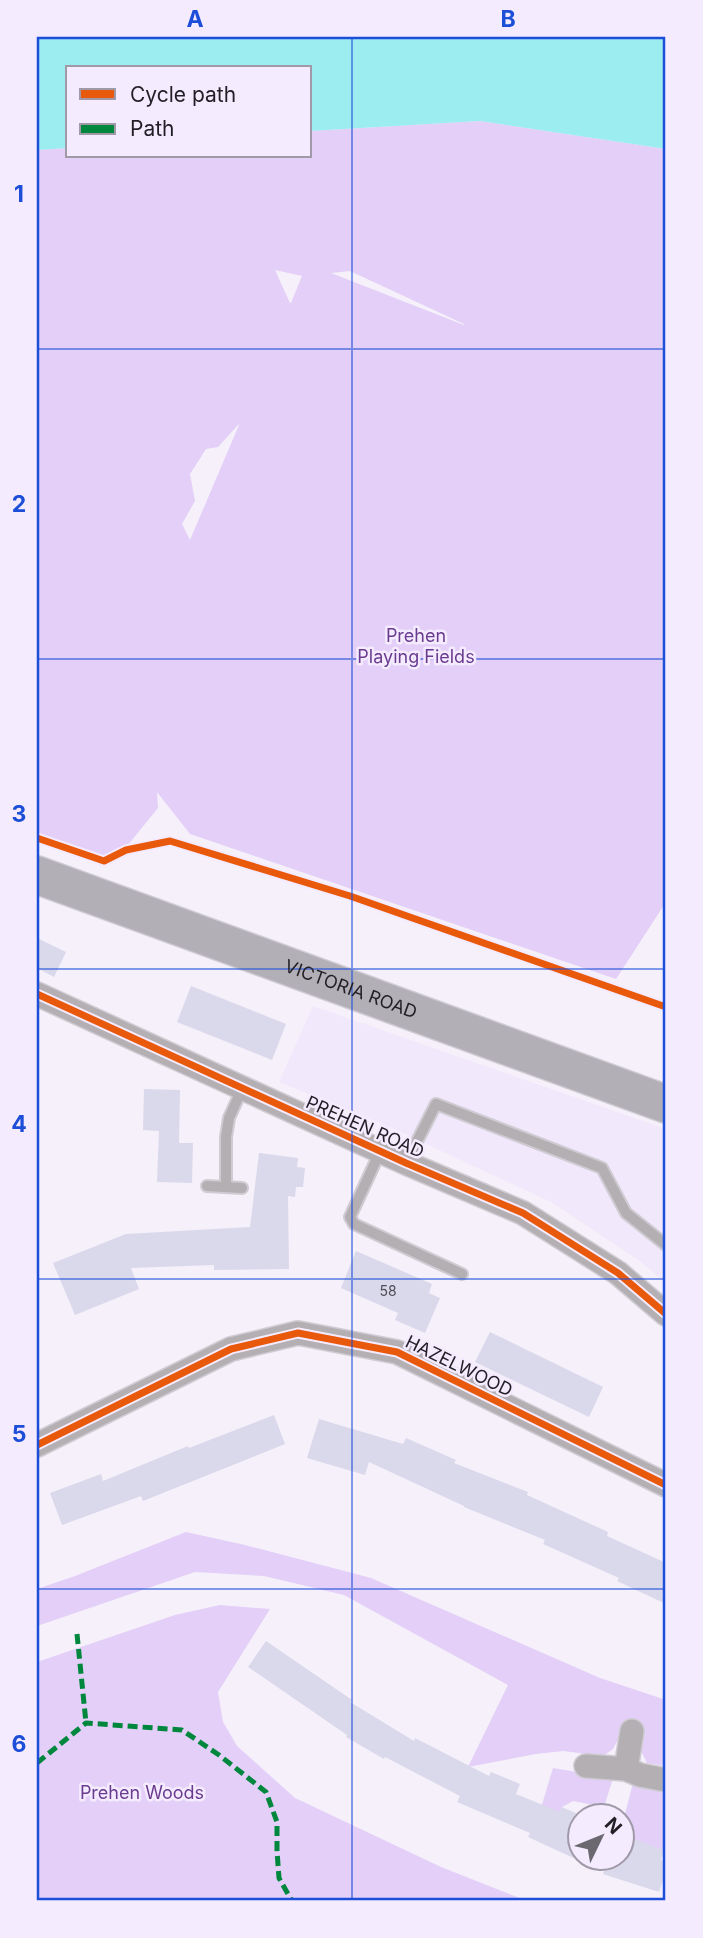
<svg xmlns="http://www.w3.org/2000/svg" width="703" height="1938" font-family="Inter,sans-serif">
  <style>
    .built { fill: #f1e8fb }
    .green { fill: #e3cff7; fill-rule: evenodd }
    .water { fill: #9cedf0 }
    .building { fill: #dad8eb }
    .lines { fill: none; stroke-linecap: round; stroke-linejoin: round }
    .service-casing { stroke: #cfcbd3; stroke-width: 14 }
    .minor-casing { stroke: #cfcbd3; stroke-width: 26 }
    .trunk-casing { stroke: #cfcbd3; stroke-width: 40 }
    .service { stroke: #b3afb3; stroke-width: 10 }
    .minor { stroke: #b3afb3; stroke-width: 23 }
    .trunk { stroke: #b3afb6; stroke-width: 37 }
    .quiet { stroke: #00873e; stroke-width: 5; stroke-dasharray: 10 5; stroke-linecap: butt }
    .cycleway-casing { stroke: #f5ebff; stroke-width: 11 }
    .cycleway { stroke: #e8590c; stroke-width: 7 }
    .grid { fill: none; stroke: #1d4ed8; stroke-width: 2; stroke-opacity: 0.55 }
    .labels { text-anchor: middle; stroke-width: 5; stroke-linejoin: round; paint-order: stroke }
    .number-label { font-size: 14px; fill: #4f4c56 }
    .park-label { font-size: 18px; fill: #6a3c90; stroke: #f5ebff }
    .street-label { font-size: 18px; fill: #211e25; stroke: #f5ebff }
    .neatline { fill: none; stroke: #1d4ed8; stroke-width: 2.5 }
    .grid-label { font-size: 23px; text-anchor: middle; font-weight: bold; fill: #1d4ed8 }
  </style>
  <rect width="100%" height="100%" fill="#f5f0fa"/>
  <path class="built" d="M 313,1006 L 666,1129 L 666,1283 L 641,1262 L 553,1203 L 392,1128 L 279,1082 Z"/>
  <g class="green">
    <path d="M 480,121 L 666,149 L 666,902 L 616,979 L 190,834 L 157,792 L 158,808 L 127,846 L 104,858 L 37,834 L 37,150 L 68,148 L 68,156 L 310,156 L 310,131 ZM 275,270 L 302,276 L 291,303 L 290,303 ZM 350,271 L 464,324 L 464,325 L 331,273 ZM 239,424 L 239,425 L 190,540 L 182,524 L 195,501 L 190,474 L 206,449 L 218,447 Z"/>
    <path d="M 186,1532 L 245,1545 L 371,1578 L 600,1678 L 666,1700 L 666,1766 L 647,1763 L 627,1722 L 613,1749 L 603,1756 L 563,1751 L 536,1754 L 468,1767 L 508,1685 L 344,1595 L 264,1576 L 195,1572 L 37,1626 L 37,1589 L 75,1576 Z"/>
    <path d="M 220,1605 L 270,1609 L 218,1692 L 223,1722 L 237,1746 L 295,1798 L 441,1867 L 527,1901 L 37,1901 L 37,1662 L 175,1615 Z"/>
    <path d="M 553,1768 L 613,1778 L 604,1807 L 573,1801 L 562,1807 L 560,1813 L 541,1808 Z"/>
    <path d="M 633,1783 L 666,1789 L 666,1838 L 664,1850 L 634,1841 L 623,1847 L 623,1822 Z"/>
  </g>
  <path class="water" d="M 37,37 L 666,37 L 666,149 L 480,121 L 310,131 L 310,68 L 68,68 L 68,148 L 37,150 Z"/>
  <g class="building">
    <path d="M 37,938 L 66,952 L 54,977 L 37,968 Z"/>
    <path d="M 191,986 L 286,1024 L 272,1060 L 177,1022 Z"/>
    <path d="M 144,1089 L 180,1090 L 179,1143 L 193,1143 L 192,1183 L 157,1182 L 159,1131 L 143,1130 Z"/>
    <path d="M 259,1153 L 298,1158 L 297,1167 L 305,1168 L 303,1187 L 296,1187 L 295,1197 L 288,1196 L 289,1269 L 214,1270 L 214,1265 L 131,1268 L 139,1289 L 75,1315 L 53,1263 L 126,1234 L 250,1227 Z"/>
    <path d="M 356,1251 L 432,1284 L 429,1293 L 440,1298 L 425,1333 L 395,1320 L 398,1313 L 341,1288 Z"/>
    <path d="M 490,1332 L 603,1387 L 589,1417 L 475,1362 Z"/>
    <path d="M 274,1415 L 285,1444 L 143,1501 L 141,1496 L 62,1525 L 50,1493 L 101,1474 L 103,1481 L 188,1446 L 189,1448 Z"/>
    <path d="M 319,1419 L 403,1444 L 406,1438 L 456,1460 L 454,1463 L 528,1492 L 527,1495 L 608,1532 L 607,1536 L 666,1563 L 666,1604 L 617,1581 L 619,1578 L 543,1544 L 545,1540 L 464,1507 L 464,1506 L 369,1462 L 365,1475 L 307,1458 Z"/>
    <path d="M 266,1641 L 352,1700 L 350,1702 L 414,1741 L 415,1738 L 489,1776 L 491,1772 L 520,1784 L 516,1794 L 560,1812 L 562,1807 L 580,1815 L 580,1861 L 528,1837 L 530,1833 L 457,1802 L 460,1796 L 385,1757 L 384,1759 L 346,1737 L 347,1735 L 248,1667 Z"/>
    <path d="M 622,1835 L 664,1850 L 661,1860 L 666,1862 L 666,1871 L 659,1892 L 603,1874 L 608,1858 L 622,1858 Z"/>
  </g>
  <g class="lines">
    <g class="service-casing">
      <g id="service">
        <path d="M 380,1152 L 350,1217 L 354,1224 L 462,1274"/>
        <path d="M 406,1163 L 436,1104 L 602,1168 L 626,1213 L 666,1245"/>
        <path d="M 207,1186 L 242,1188"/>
        <path d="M 226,1187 L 226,1137 L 229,1118 L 242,1089"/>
      </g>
    </g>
    <g class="minor-casing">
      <g id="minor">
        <path d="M 37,994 L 406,1163 L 523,1213 L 618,1273 L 666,1314"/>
        <path d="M 37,1445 L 231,1349 L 298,1333 L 397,1352 L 666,1485"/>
        <path d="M 586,1766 L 626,1769 L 640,1775 L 666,1780"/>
        <path d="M 626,1769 L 632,1731"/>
      </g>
    </g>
    <g class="trunk-casing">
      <g id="trunk">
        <path id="s1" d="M 37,875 L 666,1104"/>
      </g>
    </g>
    <use href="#service" class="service"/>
    <use href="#minor" class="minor"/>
    <use href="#trunk" class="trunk"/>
    <g class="quiet">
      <path d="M 77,1634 L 86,1723"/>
      <path d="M 37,1763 L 86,1723 L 182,1730 L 219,1755 L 266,1792 L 277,1822 L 277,1851 L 279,1878 L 292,1901"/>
    </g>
    <g class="cycleway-casing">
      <g id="cycleway">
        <path d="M 37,838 L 104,861 L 126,850 L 170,841 L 350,896 L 666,1007"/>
        <path d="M 37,994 L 406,1163 L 523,1213 L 618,1273 L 666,1314"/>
        <path d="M 37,1445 L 231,1349 L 298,1333 L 397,1352 L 666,1485"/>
      </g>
    </g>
    <use href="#cycleway" class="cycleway"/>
  </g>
  <path class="grid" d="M 352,37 L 352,1901M 37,349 L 666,349M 37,659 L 666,659M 37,969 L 666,969M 37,1279 L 666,1279M 37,1589 L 666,1589"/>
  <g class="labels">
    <g class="number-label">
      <text x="388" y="1296">58</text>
    </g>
    <g class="park-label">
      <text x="416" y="642">Prehen<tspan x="416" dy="21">Playing Fields</tspan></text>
      <text x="142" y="1799">Prehen Woods</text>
    </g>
    <g class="street-label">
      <text dy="6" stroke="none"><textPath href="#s1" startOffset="334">VICTORIA ROAD</textPath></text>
      <text transform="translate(365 1127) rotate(24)" y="6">PREHEN ROAD</text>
      <text transform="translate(459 1366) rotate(26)" y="6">HAZELWOOD</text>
    </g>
  </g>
  <rect width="703" height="1938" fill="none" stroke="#f5ebff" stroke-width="77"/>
  <rect x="66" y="66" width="245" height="91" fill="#f5ebff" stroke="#a099a8" stroke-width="2"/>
  <rect x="80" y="89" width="35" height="10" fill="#e8590c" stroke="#a099a8" stroke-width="2"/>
  <text x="130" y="102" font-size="21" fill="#211e25">Cycle path</text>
  <rect x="80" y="124" width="35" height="10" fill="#00873e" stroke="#a099a8" stroke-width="2"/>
  <text x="130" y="136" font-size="21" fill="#211e25">Path</text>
  <g transform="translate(601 1837) rotate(47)"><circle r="33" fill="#f5ebff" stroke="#a099a8" stroke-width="2"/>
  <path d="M0-5L12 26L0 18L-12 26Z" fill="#6b6870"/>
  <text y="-10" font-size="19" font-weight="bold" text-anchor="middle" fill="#211e25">N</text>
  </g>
  <rect x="38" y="38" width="626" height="1861" class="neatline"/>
  <g class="grid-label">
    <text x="195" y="27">A</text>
    <text x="508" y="27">B</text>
    <text x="19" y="202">1</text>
    <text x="19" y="512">2</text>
    <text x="19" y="822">3</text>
    <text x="19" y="1132">4</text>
    <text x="19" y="1442">5</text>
    <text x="19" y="1752">6</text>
  </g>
</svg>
